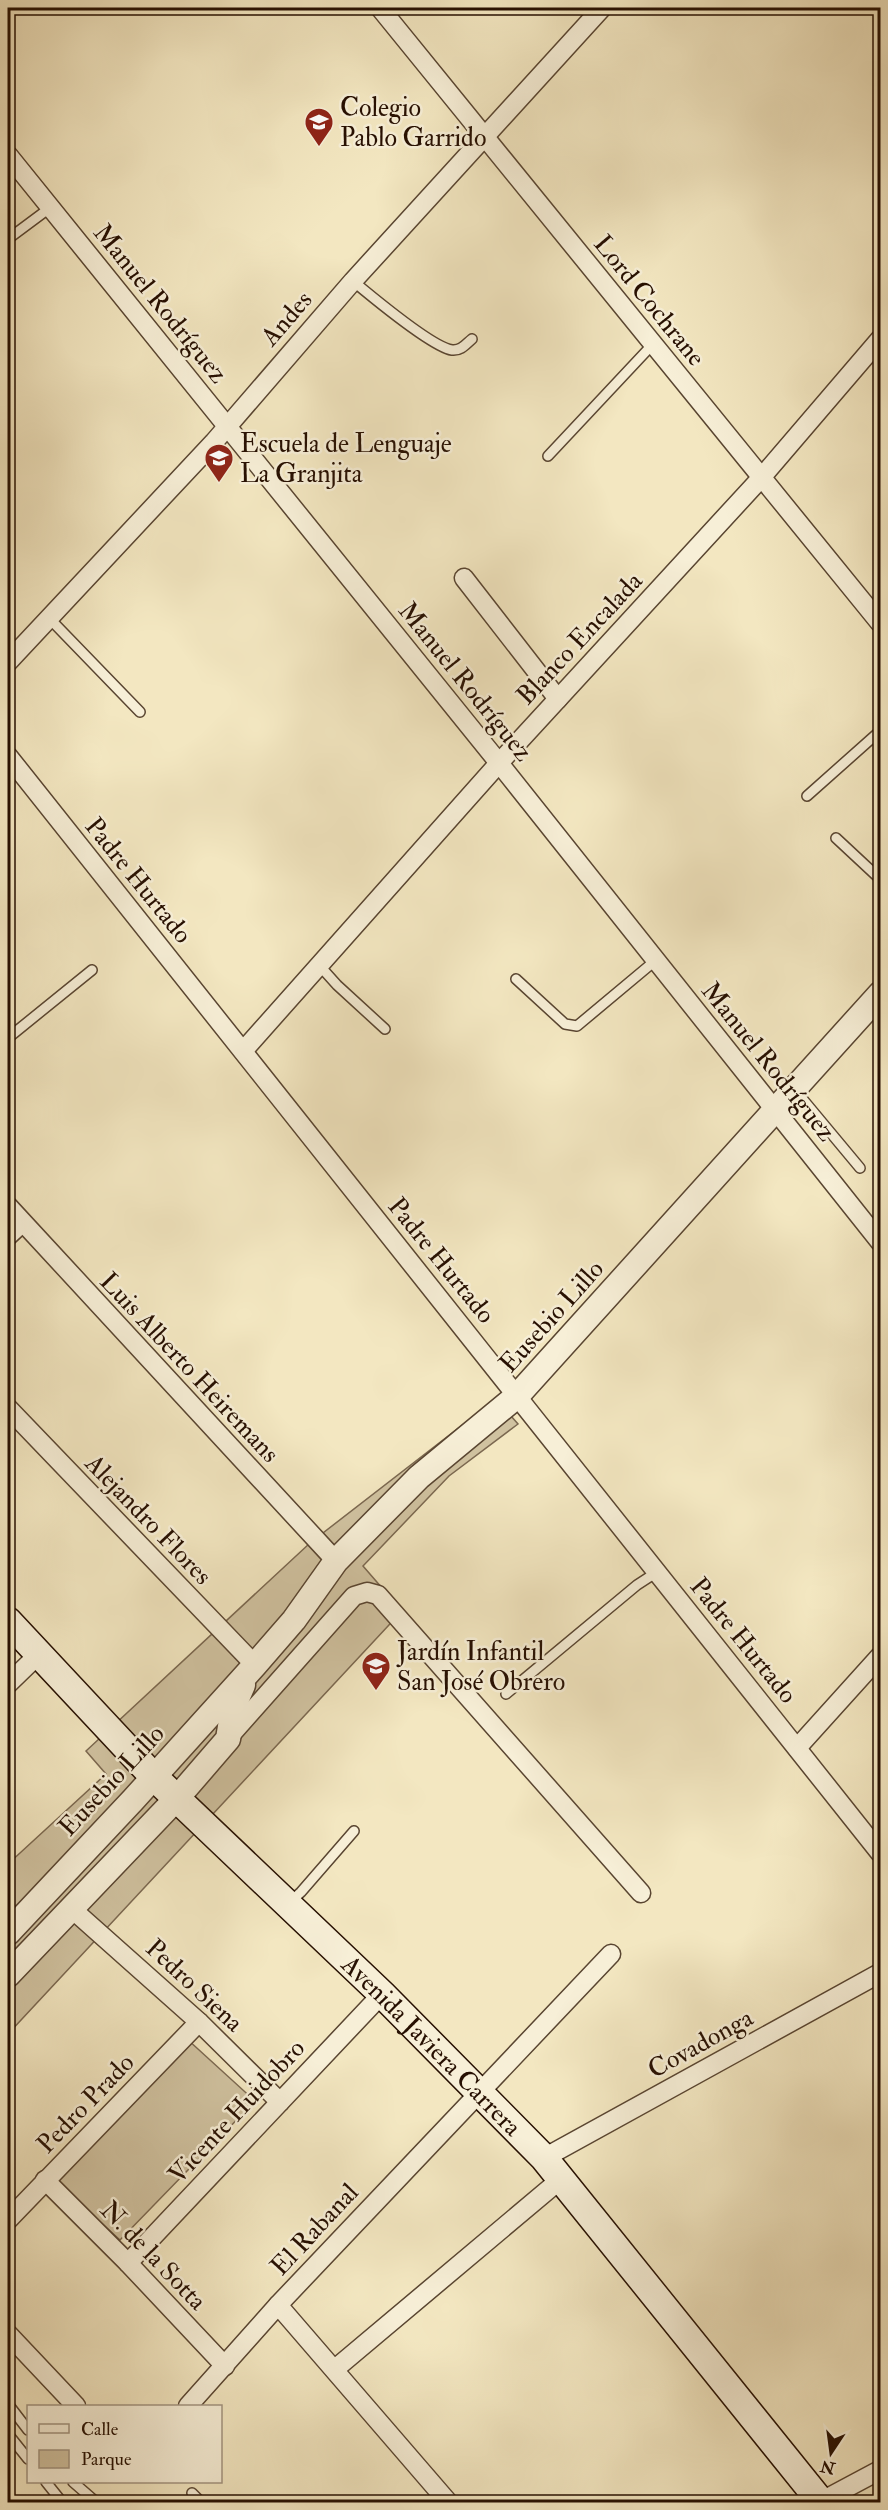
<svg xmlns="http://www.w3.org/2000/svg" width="888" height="2510" font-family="'IM FELL Double Pica',serif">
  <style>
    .green { fill: #d0c2a0; stroke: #7b6850; stroke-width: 1.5 }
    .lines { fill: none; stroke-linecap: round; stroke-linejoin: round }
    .service-casing { stroke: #594531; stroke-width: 12 }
    .minor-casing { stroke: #594531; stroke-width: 21 }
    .tertiary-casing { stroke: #594531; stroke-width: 27 }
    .secondary-casing { stroke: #260f01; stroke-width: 30 }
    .service { stroke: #f7efd7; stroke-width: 9 }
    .minor { stroke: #f7efd7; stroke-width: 18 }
    .tertiary { stroke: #f7efd7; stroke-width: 24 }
    .secondary { stroke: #f7efd7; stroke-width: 27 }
    .labels { text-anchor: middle; stroke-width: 5; stroke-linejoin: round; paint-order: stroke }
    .poi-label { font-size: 26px; fill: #260f01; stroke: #f7efd7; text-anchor: start }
    .street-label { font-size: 26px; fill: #260f01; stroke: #f7efd7 }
  </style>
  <rect width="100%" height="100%" fill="#f3e7c1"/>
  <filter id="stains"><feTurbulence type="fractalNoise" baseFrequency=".00333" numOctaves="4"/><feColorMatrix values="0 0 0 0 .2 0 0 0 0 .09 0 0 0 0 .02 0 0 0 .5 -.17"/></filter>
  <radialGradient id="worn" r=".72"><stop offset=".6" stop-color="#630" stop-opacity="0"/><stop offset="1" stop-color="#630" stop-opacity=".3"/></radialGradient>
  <g class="green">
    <path d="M 496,1399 L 518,1424 L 449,1476 L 363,1566 L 402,1611 L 8,2034 L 8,1864 L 106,1774 L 86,1751 L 310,1543 Z"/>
    <path d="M 187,2039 L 255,2101 L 120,2240 L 53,2179 Z"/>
  </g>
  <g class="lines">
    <g class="service-casing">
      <g id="service">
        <path d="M 8,239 L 51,207"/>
        <path d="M 353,281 C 371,296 432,347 452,350 C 461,351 466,344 472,339"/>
        <path d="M 548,456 L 653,344"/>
        <path d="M 49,618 L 140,712"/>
        <path d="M 807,796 L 880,731"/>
        <path d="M 836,838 L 880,879"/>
        <path d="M 319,965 L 337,985 L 385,1029"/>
        <path d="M 516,979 L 565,1024 L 577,1026 L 656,960"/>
        <path d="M 8,1038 L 92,970"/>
        <path d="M 795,1090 L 860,1168"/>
        <path d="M 506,1694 L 637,1585 L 657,1572"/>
        <path d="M 289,1903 L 301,1892 L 354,1831"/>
        <path d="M 8,2404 L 28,2430"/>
        <path d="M 8,2434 L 28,2459"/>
        <path d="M 46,2482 L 62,2502"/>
        <path d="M 73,2482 L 96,2502"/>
        <path d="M 192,2493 L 201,2502"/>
      </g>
    </g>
    <g class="minor-casing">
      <g id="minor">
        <path d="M 380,8 L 880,623"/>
        <path d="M 8,155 L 499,763 L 880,1242"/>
        <path d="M 464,578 L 558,699"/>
        <path d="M 8,662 L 214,442 L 353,281 L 602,8"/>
        <path d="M 8,756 L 880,1853"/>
        <path d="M 243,1051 L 499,763 L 761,478 L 880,339"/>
        <path d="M 8,1206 L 336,1561"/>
        <path d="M 8,1236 L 22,1223"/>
        <path d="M 8,1408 L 255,1665"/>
        <path d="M 8,1684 L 39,1654"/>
        <path d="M 228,1738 L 354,1596 L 367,1592 L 378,1595 L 641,1893"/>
        <path d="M 797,1748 L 880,1656"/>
        <path d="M 72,1909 L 199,2022 L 280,2102"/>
        <path d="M 544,2158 L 880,1973"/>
        <path d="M 45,2180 L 128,2263 L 225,2366"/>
        <path d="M 8,2220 L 199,2022"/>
        <path d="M 128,2263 L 382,1994"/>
        <path d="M 278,2305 L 448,2502"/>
        <path d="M 8,2334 L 76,2406"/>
        <path d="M 335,2369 L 561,2179"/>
        <path d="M 188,2406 L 278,2305 L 611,1954"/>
        <path d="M 820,2502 L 880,2470"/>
      </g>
    </g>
    <g class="tertiary-casing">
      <g id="tertiary">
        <path d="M 8,1933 L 133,1800 L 255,1665 L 294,1620 L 336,1561 L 419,1477 L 517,1396 L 880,994"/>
        <path d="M 8,1975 L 178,1797 L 228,1739 L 233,1708 L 243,1685"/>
      </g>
    </g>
    <g class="secondary-casing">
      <g id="secondary">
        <path id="s1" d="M 8,1621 L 153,1776 L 382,1994 L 544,2158 L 821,2502"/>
      </g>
    </g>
    <use href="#service" class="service"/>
    <use href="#minor" class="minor"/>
    <use href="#tertiary" class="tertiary"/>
    <use href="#secondary" class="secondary"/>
  </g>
  <defs>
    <g id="school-pin" transform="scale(1.5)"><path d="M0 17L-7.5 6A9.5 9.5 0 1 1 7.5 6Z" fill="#8f2418" stroke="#f7efd7"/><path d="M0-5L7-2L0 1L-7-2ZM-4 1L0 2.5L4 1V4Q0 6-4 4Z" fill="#fff"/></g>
  </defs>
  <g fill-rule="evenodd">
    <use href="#school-pin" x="319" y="122"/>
    <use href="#school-pin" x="219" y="458"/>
    <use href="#school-pin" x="376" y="1666"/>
  </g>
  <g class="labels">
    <g class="poi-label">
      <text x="340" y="116">Colegio<tspan x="340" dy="30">Pablo Garrido</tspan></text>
      <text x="240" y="452">Escuela de Lenguaje<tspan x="240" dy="30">La Granjita</tspan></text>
      <text x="397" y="1660">Jardín Infantil<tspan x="397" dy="30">San José Obrero</tspan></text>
    </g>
    <g class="street-label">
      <text transform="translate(650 300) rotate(51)" y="9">Lord Cochrane</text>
      <text transform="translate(161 303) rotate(51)" y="9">Manuel Rodríguez</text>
      <text transform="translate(286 318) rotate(-49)" y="9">Andes</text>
      <text transform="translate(579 638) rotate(-47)" y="9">Blanco Encalada</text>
      <text transform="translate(466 681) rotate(51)" y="9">Manuel Rodríguez</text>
      <text transform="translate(139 880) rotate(51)" y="9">Padre Hurtado</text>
      <text transform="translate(769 1061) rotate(51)" y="9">Manuel Rodríguez</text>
      <text transform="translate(442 1260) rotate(51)" y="9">Padre Hurtado</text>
      <text transform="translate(551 1316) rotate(-48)" y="9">Eusebio Lillo</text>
      <text transform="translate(190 1367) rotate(47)" y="9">Luis Alberto Heiremans</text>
      <text transform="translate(149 1519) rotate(46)" y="9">Alejandro Flores</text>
      <text transform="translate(744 1640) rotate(51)" y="9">Padre Hurtado</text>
      <text transform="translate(111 1780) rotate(-47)" y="9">Eusebio Lillo</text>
      <text transform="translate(195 1985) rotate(43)" y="9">Pedro Siena</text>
      <text transform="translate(700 2043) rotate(-29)" y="9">Covadonga</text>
      <text dy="9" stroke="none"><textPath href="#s1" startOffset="600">Avenida Javiera Carrera</textPath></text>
      <text transform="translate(85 2103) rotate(-46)" y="9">Pedro Prado</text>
      <text transform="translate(236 2111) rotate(-47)" y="9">Vicente Huidobro</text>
      <text transform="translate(314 2229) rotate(-47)" y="9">El Rabanal</text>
      <text transform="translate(154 2255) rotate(46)" y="9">N. de la Sotta</text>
    </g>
  </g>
  <rect width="888" height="2510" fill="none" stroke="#f3e7c1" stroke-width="30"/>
  <rect x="9" y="9" width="870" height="2492" fill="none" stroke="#260f01" stroke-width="3"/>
  <rect x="15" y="15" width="858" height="2480" fill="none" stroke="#260f01" stroke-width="1.5"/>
  <rect x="27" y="2405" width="195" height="78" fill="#f7efd7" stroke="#a39581" stroke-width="1.5"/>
  <rect x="39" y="2424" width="30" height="9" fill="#f7efd7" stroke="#a39581" stroke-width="1.5"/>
  <text x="81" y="2435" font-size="18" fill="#260f01">Calle</text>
  <rect x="39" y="2450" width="30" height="18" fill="#d0c2a0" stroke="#a39581" stroke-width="1.5"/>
  <text x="81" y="2465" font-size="18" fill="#260f01">Parque</text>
  <g transform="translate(831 2453) rotate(193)" stroke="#f7efd7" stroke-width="4.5" paint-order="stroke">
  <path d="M0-4.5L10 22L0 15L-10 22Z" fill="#260f01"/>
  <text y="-9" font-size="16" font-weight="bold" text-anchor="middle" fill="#260f01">N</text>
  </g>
  <rect width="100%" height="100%" filter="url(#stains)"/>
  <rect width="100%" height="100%" fill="url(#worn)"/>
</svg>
